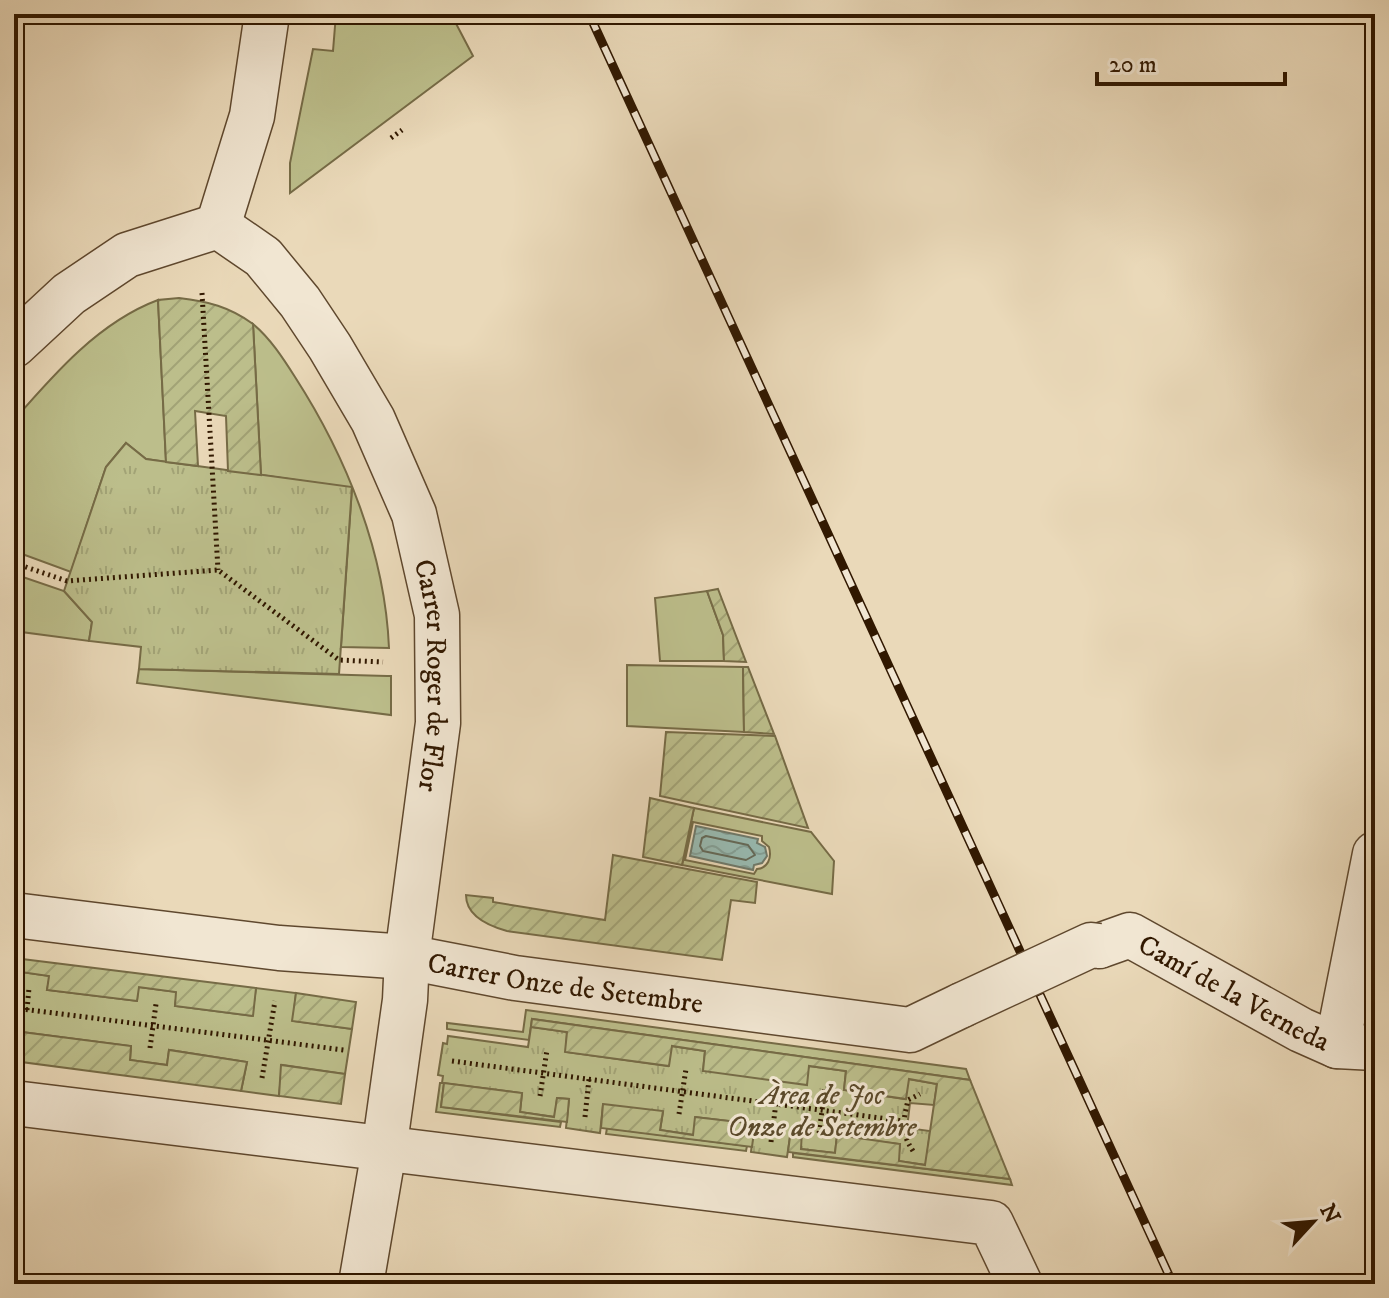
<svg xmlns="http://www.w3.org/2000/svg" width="1389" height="1298" font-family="'IM FELL DW Pica',serif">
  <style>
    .grass { fill: #bcbe8b; stroke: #766b46; stroke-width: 2; fill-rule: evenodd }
    .park { fill: url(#park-tufts); stroke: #766b46; stroke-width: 2 }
    .garden { fill: url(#garden-furrows); stroke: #766b46; stroke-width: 2 }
    .water { fill: url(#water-waves); stroke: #6f796a; stroke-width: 2 }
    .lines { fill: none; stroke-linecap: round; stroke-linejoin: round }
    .shore { stroke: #646958; stroke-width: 2 }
    .street-casing { stroke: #5f482e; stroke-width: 47 }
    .path { stroke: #311800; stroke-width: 5; stroke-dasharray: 2 4; stroke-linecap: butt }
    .street { stroke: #f1e6d2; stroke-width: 44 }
    .rail-casing { stroke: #311800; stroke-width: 9 }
    .rail { stroke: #f1e6d2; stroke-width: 6; stroke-dasharray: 18; stroke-linecap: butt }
    .street-bridge-casing { stroke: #5f482e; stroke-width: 47; stroke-linecap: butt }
    .street-bridge { stroke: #f1e6d2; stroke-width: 44 }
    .labels { text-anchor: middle; stroke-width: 6; stroke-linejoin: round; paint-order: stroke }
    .street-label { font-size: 28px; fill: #311800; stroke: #f1e6d2 }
    .park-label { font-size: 28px; font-style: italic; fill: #5b4a2a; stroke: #f1e6d2 }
  </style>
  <defs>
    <pattern id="park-tufts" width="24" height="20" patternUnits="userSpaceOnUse" patternTransform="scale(2)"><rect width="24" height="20" fill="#bcbe8b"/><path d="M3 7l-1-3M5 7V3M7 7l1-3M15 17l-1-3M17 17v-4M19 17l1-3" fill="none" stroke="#a2a376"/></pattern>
    <pattern id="garden-furrows" width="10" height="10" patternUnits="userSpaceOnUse" patternTransform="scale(2)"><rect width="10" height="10" fill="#bcbe8b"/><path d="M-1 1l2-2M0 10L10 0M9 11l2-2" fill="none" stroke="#a2a376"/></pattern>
    <pattern id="water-waves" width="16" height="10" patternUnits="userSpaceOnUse" patternTransform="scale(2)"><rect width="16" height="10" fill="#98bab1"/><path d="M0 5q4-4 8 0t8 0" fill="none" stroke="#839f96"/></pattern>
  </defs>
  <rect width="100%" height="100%" fill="#ead9b9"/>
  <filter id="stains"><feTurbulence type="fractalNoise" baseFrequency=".0025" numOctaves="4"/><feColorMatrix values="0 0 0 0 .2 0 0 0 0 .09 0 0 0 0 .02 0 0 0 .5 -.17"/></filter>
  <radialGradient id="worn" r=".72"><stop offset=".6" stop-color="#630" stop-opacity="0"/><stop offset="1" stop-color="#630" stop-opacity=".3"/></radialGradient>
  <g class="grass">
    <path d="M 336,14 L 451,14 L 473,56 L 290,193 L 290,163 L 313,49 L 333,51 Z"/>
    <path d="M 158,300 L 166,462 L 146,459 L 126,443 L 106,467 L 71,572 L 14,551 L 14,420 C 54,374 99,322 158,300 Z"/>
    <path d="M 253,324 C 270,338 283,358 295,377 C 346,456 385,552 389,648 L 341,647 L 352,488 L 261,475 Z"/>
    <path d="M 14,574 L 64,591 L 92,622 L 89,641 L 14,631 Z"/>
    <path d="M 707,591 L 723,635 L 724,661 L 660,661 L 655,598 Z"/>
    <path d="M 627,665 L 743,667 L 744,732 L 627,726 Z"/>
    <path d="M 139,669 L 387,676 L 391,676 L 391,715 L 137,683 Z"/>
    <path d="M 694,808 L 811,832 L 834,861 L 832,894 L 682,865 ZM 693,822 L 762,836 L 762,841 L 769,847 C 772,858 768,868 757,869 L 754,874 L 685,860 Z"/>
    <path d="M 14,971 L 50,976 L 47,990 L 137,1001 L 138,987 L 177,992 L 175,1006 L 252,1016 L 256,988 L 296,993 L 293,1021 L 352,1029 L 345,1074 L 282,1065 L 279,1096 L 241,1091 L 247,1062 L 169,1050 L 167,1065 L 130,1060 L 131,1046 L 14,1031 Z"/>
    <path d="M 526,1010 L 966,1069 L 970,1080 L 532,1019 L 529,1040 L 447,1029 L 447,1023 L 523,1032 Z"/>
    <path d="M 440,1083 L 444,1083 L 441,1107 L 561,1122 L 560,1127 L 436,1112 Z"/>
    <path d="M 607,1128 L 747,1146 L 746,1151 L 606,1134 Z"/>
    <path d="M 793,1153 L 1010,1179 L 1012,1185 L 793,1157 Z"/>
  </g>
  <g class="park">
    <path d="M 126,443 L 146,459 L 352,487 L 339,674 L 139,669 L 141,647 L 89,641 L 92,622 L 64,591 L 106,467 Z"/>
    <path d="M 531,1027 L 567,1032 L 566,1052 L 668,1066 L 671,1046 L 705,1051 L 703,1071 L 807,1072 L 809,1066 L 846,1071 L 844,1090 L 905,1099 L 908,1079 L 937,1084 L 934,1105 L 910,1103 L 907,1128 L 930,1131 L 926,1165 L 898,1161 L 900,1144 L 837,1136 L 835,1153 L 800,1149 L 802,1131 L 791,1130 L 787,1157 L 751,1152 L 754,1124 L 696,1117 L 694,1135 L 660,1130 L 663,1112 L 603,1105 L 600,1133 L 566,1128 L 569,1099 L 557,1098 L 555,1117 L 520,1112 L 522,1093 L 442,1083 L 443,1076 L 438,1075 L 443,1043 L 447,1044 L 448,1036 L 528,1047 Z"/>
  </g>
  <g class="garden">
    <path d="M 179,298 C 207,301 230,307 253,324 L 261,475 L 228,471 L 226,416 L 195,411 L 198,466 L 166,462 L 158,300 Z"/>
    <path d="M 718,589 L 746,662 L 724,661 L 723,635 L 707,591 Z"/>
    <path d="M 743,667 L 748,667 L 774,734 L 744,732 Z"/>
    <path d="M 666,732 L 775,736 L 808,828 L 660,796 Z"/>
    <path d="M 650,798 L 694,808 L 682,865 L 643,857 Z"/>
    <path d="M 613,855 L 757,882 L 755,903 L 731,900 L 722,960 L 507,931 C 489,926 466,916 466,895 L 493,898 L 493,902 L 605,920 Z"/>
    <path d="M 14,958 L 256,988 L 253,1016 L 175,1006 L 176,992 L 139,987 L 137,1001 L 47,990 L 49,976 L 14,971 Z"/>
    <path d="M 296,993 L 356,1002 L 352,1029 L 292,1021 Z"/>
    <path d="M 532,1019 L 970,1080 L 1010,1179 L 788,1152 L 791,1129 L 802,1130 L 801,1149 L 835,1153 L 837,1135 L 900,1144 L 899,1161 L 925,1165 L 937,1084 L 909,1079 L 906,1099 L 844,1090 L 846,1071 L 809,1066 L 807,1085 L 703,1071 L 705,1051 L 672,1046 L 669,1066 L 565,1052 L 567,1032 L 531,1027 Z"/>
    <path d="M 14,1031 L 131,1046 L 130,1060 L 167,1065 L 169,1050 L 247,1062 L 241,1091 L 14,1061 Z"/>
    <path d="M 281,1065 L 345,1074 L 341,1104 L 279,1096 Z"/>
    <path d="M 444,1083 L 522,1093 L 520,1112 L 554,1117 L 557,1098 L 569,1099 L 567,1122 L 441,1107 Z"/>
    <path d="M 603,1104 L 663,1111 L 660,1130 L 693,1135 L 695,1117 L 755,1124 L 752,1147 L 601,1128 Z"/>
  </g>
  <path class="water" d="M 696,826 L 758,839 L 757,843 L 765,847 L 767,856 L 762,863 L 754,865 L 753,870 L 690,856 Z"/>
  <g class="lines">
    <path class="shore" d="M 706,836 L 748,845 L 755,855 L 746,860 L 703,851 L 700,846 L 702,838 Z"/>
    <g class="street-casing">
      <g id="street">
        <path id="s1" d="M 218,226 L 263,257 L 300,302 L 330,347 L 373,420 L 414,514 L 437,615 L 438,723 L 407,957 L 405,1000 L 384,1150 L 361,1284"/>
        <path d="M 218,226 L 252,116 L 267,14"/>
        <path d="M 14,345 L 69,294 L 127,255 L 218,226"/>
        <path id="s2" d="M 14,915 L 279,948 L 407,957 L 515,978 L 910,1030 L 962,1005"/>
        <path id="s3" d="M 1099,946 L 1130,935 L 1301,1030 L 1337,1046 L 1375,1048"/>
        <path d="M 1337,1046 L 1375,854"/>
        <path d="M 14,1103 L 991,1223 L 1020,1284"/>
      </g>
    </g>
    <g class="path">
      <path d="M 391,138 L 402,130"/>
      <path d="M 202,293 L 218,570"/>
      <path d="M 14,563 L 67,581 L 218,570 L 339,660 L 383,662"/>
      <path d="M 14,1008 L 344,1050"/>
      <path d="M 27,1010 L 29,988"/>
      <path d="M 150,1048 L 156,1004"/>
      <path d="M 452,1061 L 903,1121"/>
      <path d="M 262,1078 L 275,1001"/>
      <path d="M 540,1096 L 547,1050"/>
      <path d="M 679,1114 L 686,1069"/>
      <path d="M 585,1117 L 589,1079"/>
      <path d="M 819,1133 L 825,1088"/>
      <path d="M 771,1142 L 776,1103"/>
      <path d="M 913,1151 C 900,1131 903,1123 908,1100 L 920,1094"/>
    </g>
    <use href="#street" class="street"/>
    <g class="rail-casing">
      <path id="rail" d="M 589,14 L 1173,1284"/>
    </g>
    <use href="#rail" class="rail"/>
    <g class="street-bridge-casing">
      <path id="street-bridge" d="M 962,1005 L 1091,945 L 1099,946"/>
    </g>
    <use href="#street-bridge" class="street-bridge"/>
  </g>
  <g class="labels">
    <g class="street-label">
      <text dy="10" stroke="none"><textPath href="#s1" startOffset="518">Carrer Roger de Flor</textPath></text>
      <text dy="10" stroke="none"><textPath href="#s2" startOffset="556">Carrer Onze de Setembre</textPath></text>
      <text dy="10" stroke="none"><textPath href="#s3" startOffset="152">Camí de la Verneda</textPath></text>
    </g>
    <g class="park-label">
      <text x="822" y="1104">Àrea de Joc<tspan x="822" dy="32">Onze de Setembre</tspan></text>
    </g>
  </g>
  <rect width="1389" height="1298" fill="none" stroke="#ead9b9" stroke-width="48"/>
  <rect x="16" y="16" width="1357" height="1266" fill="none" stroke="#311800" stroke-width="4"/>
  <rect x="24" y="24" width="1341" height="1250" fill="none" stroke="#311800" stroke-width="2"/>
  <g transform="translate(1313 1222) rotate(64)" stroke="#f1e6d2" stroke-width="6" paint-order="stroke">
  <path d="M0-6L14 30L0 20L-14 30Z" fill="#311800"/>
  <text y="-12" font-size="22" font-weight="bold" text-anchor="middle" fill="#311800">N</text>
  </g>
  <path d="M1097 72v12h188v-12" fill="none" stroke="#311800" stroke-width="4"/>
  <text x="1109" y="72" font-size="24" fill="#311800" stroke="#f1e6d2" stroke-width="6" paint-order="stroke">20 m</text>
  <rect width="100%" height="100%" filter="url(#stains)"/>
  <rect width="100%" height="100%" fill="url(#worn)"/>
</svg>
